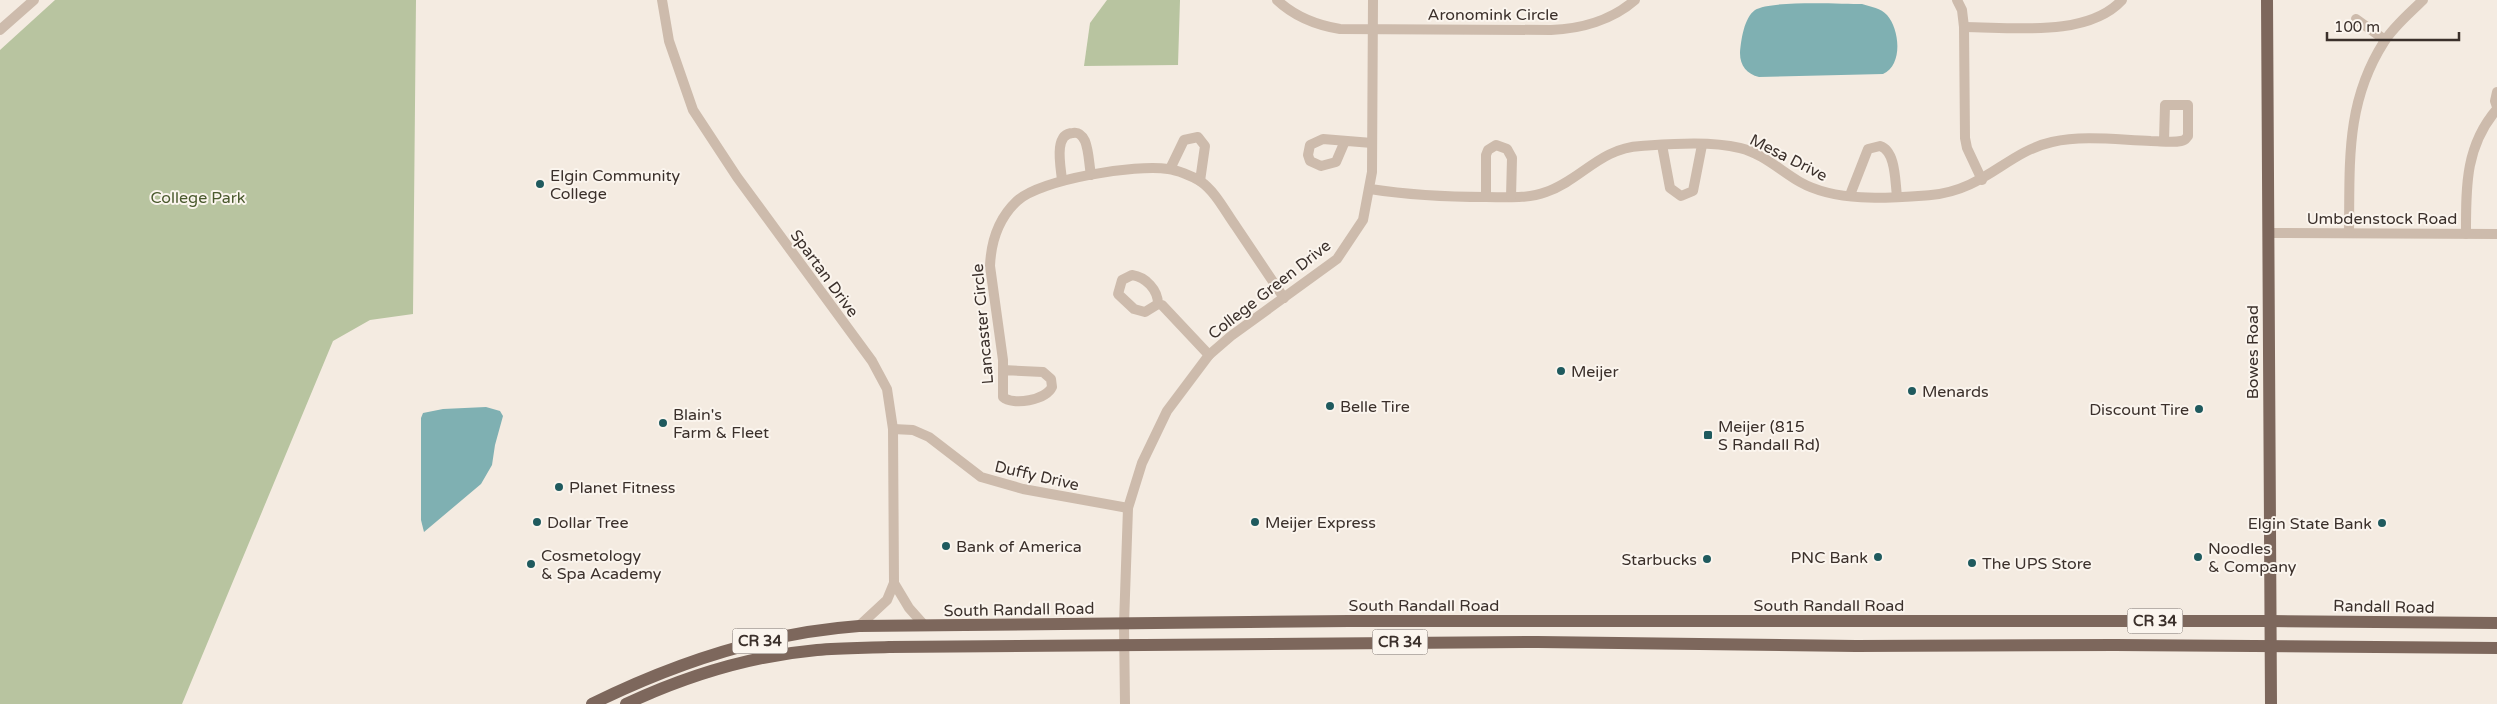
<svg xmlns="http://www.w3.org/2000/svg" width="2497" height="704" font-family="'Varela Round',sans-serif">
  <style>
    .green { fill: #b8c4a0 }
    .water { fill: #7fb0b2 }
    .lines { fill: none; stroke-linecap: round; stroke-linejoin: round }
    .minor { stroke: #cdbbac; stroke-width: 10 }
    .major { stroke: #7d675c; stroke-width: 12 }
    .poi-dot { fill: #1f5a5e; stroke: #fbf5ee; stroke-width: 2 }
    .labels { text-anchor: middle; stroke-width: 4; stroke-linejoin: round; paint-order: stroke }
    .shield { fill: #fbf5ee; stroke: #756b66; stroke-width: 1 }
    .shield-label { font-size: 15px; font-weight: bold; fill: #3b302b }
    .street-label { font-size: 16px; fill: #3b302b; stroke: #fbf5ee }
    .poi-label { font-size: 16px; fill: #3b302b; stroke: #fbf5ee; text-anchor: start }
    .park-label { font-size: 16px; fill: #4a5a2e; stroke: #fbf5ee }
  </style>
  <rect width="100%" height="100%" fill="#f4ebe1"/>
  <g class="green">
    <path d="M 55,0 L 416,0 L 413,314 L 370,320 L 333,341 L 182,704 L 0,704 L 0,50 Z"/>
    <path d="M 1107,0 L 1180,0 L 1178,65 L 1084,66 L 1090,23 Z"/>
  </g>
  <g class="water">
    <path d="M 1862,4 C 1871,7 1881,8 1887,15 C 1900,30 1903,65 1883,74 L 1759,77 C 1747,74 1740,66 1740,53 C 1741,40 1744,18 1755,10 C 1771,0 1841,4 1862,4 Z"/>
    <path d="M 486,407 L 500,411 L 503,416 L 495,445 L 492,465 L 481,484 L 424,532 L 421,520 L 421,418 L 423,413 L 443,409 Z"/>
  </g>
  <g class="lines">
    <g class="minor">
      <path d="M 662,0 L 669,41 L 693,110 L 737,177 L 872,361 L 887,389 L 893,429 L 894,583 L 887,600 L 859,626"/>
      <path d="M 1277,0 C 1295,17 1316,25 1340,29 L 1551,30 C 1581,29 1612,20 1635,0"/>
      <path d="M 1957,0 L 1962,10 L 1964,27 L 1965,138 L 1967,148 L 1982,180"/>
      <path d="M 2356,19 L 2385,40"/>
      <path d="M 1964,27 C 2011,27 2087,38 2122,0"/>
      <path d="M 0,30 L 34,0"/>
      <path d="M 2497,92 L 2495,101 L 2497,107"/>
      <path d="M 1345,141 L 1336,162 L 1321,166 L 1310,161 L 1308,155 L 1310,145 L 1323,139 L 1372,143"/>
      <path d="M 1662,145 L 1670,188 L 1681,196 L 1693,191 L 1702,145"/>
      <path d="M 1170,169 L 1184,140 L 1198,137 L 1205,146 L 1200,181"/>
      <path d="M 1062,180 C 1061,168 1053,133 1073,133 C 1079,132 1082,135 1085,141 C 1089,151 1089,164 1091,175"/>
      <path d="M 1370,189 C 1409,195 1447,197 1486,197 C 1506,197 1527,199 1546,192 C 1581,180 1600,148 1641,146 C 1673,144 1709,141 1740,148 C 1762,153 1781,171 1800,182 C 1837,203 1890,198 1931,195 C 1985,190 2007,152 2052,142 C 2083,135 2119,140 2151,141 C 2160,141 2172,143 2181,141 C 2186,140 2185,139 2188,136 L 2188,105 L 2165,105 L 2164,141"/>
      <path d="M 1850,195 L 1868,149 L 1880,146 C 1896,151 1895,182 1897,196"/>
      <path d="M 1486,197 L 1486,155 L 1488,150 L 1496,145 L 1507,149 L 1512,158 L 1511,197"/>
      <path d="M 2268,233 L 2497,234"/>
      <path d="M 2349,233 C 2350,163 2345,103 2384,42 C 2394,26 2410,13 2423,0"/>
      <path d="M 2466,234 C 2466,187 2465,146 2497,109"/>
      <path d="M 1158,304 L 1145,312 L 1134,309 L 1118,294 L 1122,280 L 1132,275 C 1146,277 1158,290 1158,304 L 1162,305 L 1209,355"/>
      <path d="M 1003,370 L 1043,372 L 1051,379 L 1052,387 C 1046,400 1013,406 1003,397 L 1003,360 L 990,266 C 991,242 999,218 1017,201 C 1041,179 1136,164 1168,169 C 1177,170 1192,176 1200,181 C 1215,191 1225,211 1235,225 C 1252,250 1268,274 1284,298"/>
      <path d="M 893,429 L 913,430 L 929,437 L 981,477 L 1023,489 L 1128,508"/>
      <path d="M 894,583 L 909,608 L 925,626"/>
      <path d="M 1125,704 L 1124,624 L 1128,508 L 1142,463 L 1167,411 L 1209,355 L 1231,336 L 1337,259 L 1363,220 L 1372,172 L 1373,0"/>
    </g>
    <g class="major">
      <path d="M 2267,0 L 2271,704"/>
      <path d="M 592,704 C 677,662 764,633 859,626 L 1349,621 L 2270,621 L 2497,623"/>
      <path d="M 626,704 C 686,676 750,656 817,650 C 841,648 865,648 889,647 L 1538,642 L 1856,646 L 2115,645 L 2497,648"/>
    </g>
  </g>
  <g class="poi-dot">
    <circle cx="540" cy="184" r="5"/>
    <circle cx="1561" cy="371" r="5"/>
    <circle cx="1912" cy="391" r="5"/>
    <circle cx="1330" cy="406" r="5"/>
    <circle cx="2199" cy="409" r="5"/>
    <circle cx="663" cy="423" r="5"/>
    <rect x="1703" y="430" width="10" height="10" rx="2.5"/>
    <circle cx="559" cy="487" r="5"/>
    <circle cx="537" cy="522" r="5"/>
    <circle cx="1255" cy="522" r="5"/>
    <circle cx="2382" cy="523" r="5"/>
    <circle cx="946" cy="546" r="5"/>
    <circle cx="1878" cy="557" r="5"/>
    <circle cx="2198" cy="557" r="5"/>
    <circle cx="1707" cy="559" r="5"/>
    <circle cx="1972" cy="563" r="5"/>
    <circle cx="531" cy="564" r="5"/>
  </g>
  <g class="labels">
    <g class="shield">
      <rect x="2127.5" y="608.5" width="55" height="25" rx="4"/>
      <rect x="732.5" y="628.5" width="55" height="25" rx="4"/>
      <rect x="1372.5" y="629.5" width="55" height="25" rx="4"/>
    </g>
    <g class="shield-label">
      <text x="2155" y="626">CR 34</text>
      <text x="760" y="646">CR 34</text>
      <text x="1400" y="647">CR 34</text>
    </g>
    <g class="street-label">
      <text x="1493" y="20">Aronomink Circle</text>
      <text transform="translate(1789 157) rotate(27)" y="6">Mesa Drive</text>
      <text x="2382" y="224">Umbdenstock Road</text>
      <text transform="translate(825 273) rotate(54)" y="6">Spartan Drive</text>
      <text transform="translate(1269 289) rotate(-38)" y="6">College Green Drive</text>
      <text transform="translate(982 324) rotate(-95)" y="6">Lancaster Circle</text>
      <text transform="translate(2252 352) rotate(-90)" y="6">Bowes Road</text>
      <text transform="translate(1037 475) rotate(13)" y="6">Duffy Drive</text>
      <text x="1424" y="611">South Randall Road</text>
      <text x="1829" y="611">South Randall Road</text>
      <text transform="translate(2384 606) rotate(1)" y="6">Randall Road</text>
      <text transform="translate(1019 609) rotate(-1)" y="6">South Randall Road</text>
    </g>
    <g class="poi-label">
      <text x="550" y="181">Elgin Community<tspan x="550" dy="18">College</tspan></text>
      <text x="1571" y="377">Meijer</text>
      <text x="1922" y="397">Menards</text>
      <text x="1340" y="412">Belle Tire</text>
      <text x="2189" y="415" text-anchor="end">Discount Tire</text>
      <text x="673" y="420">Blain's<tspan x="673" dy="18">Farm &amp; Fleet</tspan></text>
      <text x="1718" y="432">Meijer (815<tspan x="1718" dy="18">S Randall Rd)</tspan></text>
      <text x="569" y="493">Planet Fitness</text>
      <text x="547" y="528">Dollar Tree</text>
      <text x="1265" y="528">Meijer Express</text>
      <text x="2372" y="529" text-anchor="end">Elgin State Bank</text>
      <text x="956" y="552">Bank of America</text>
      <text x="2208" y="554">Noodles<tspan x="2208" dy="18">&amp; Company</tspan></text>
      <text x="541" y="561">Cosmetology<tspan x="541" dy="18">&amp; Spa Academy</tspan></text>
      <text x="1868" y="563" text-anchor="end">PNC Bank</text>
      <text x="1697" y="565" text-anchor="end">Starbucks</text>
      <text x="1982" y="569">The UPS Store</text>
    </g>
    <g class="park-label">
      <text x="198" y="203">College Park</text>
    </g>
  </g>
  <path d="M2327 32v8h132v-8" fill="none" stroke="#3b302b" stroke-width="2.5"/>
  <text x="2334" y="32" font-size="15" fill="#3b302b" stroke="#fbf5ee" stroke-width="4" paint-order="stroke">100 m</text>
</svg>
